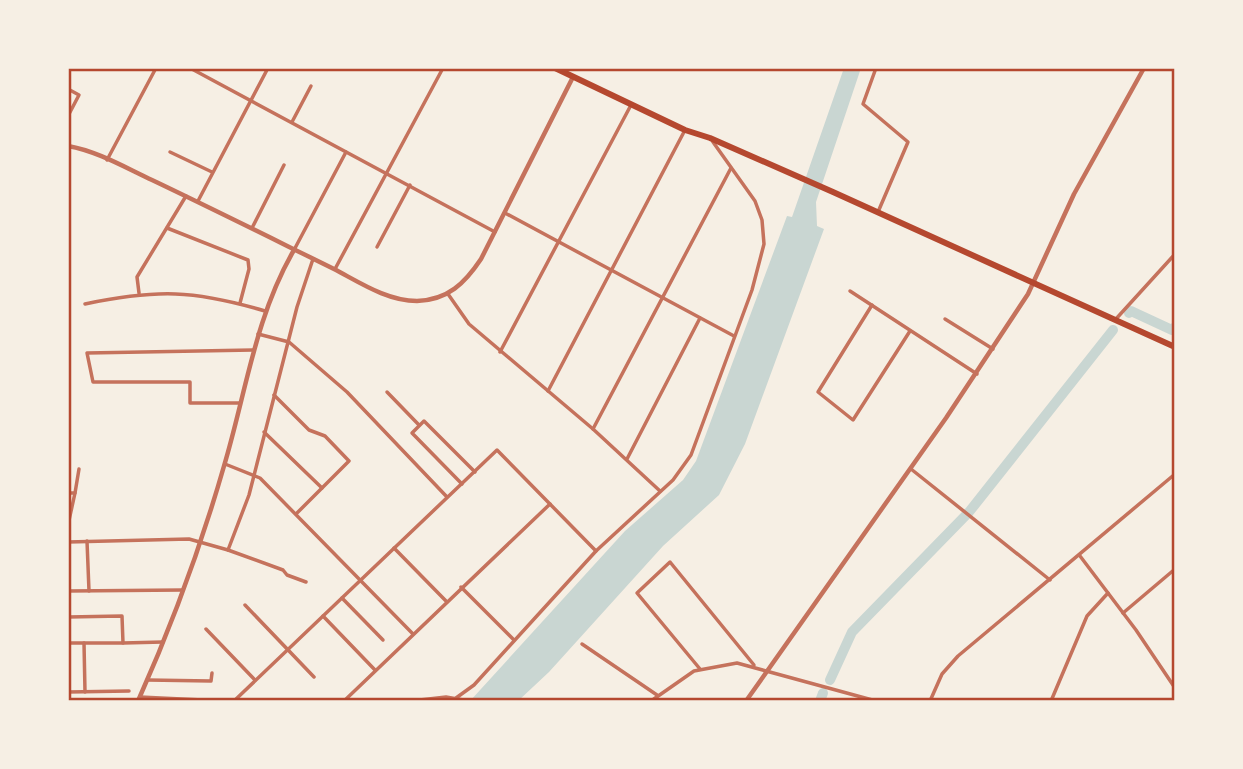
<svg xmlns="http://www.w3.org/2000/svg" width="1243" height="769" font-family="'Nunito Sans',sans-serif">
  <style>
    .water { fill: #c9d6d2 }
    .lines { fill: none; stroke-linecap: round; stroke-linejoin: round }
    .canal { stroke: #c9d6d2; stroke-width: 10 }
    .minor { stroke: #c5725c; stroke-width: 3.5 }
    .tertiary { stroke: #c5725c; stroke-width: 4.5 }
    .primary { stroke: #b5482f; stroke-width: 6 }
    .neatline { fill: none; stroke: #b5482f; stroke-width: 2.5 }
  </style>
  <rect width="100%" height="100%" fill="#f6efe4"/>
  <path class="water" d="M 844,68 L 861,68 L 816,202 L 817,226 L 824,229 L 745,444 L 719,495 L 663,546 L 549,672 L 518,701 L 470,701 L 625,531 L 683,480 L 696,461 L 787,216 L 792,217 Z"/>
  <g class="lines">
    <g class="canal">
      <path d="M 1129,313 L 1131,311 L 1172,330 L 1175,327"/>
      <path d="M 830,680 L 852,632 L 969,512 L 1113,330"/>
      <path d="M 820,701 L 823,693"/>
    </g>
    <g class="minor">
      <path d="M 190,68 L 495,232"/>
      <path d="M 876,68 L 863,104 L 908,142 L 878,212"/>
      <path d="M 68,89 L 79,95 L 68,116"/>
      <path d="M 292,122 L 311,86"/>
      <path d="M 170,152 L 212,172"/>
      <path d="M 107,160 L 156,68"/>
      <path d="M 198,201 L 268,68"/>
      <path d="M 505,213 L 734,336"/>
      <path d="M 167,228 L 248,260 L 249,269 L 240,303"/>
      <path d="M 252,228 L 284,165"/>
      <path d="M 377,247 L 410,185"/>
      <path d="M 294,250 L 346,152"/>
      <path d="M 335,269 L 443,68"/>
      <path d="M 850,291 L 977,374"/>
      <path d="M 139,293 L 137,277 L 186,196"/>
      <path d="M 448,294 L 469,324 L 593,429 L 660,491"/>
      <path d="M 85,304 C 157,289 194,290 265,311"/>
      <path d="M 872,305 L 818,392 L 853,420 L 910,331"/>
      <path d="M 945,319 L 993,349"/>
      <path d="M 1115,320 L 1175,254"/>
      <path d="M 258,334 L 289,342 L 347,392 L 447,497"/>
      <path d="M 500,352 L 631,105"/>
      <path d="M 548,391 L 685,130"/>
      <path d="M 387,392 L 419,425"/>
      <path d="M 274,395 L 309,430 L 325,436 L 349,461 L 296,514"/>
      <path d="M 240,403 L 190,403 L 190,382 L 93,382 L 87,353 L 253,350"/>
      <path d="M 593,429 L 731,168"/>
      <path d="M 264,432 L 322,488"/>
      <path d="M 627,459 L 700,318"/>
      <path d="M 225,464 L 260,478 L 413,634"/>
      <path d="M 911,469 L 1050,580"/>
      <path d="M 462,484 L 412,433 L 424,421 L 475,472"/>
      <path d="M 68,493 L 75,493 L 68,525"/>
      <path d="M 75,493 L 79,469"/>
      <path d="M 87,541 L 89,591"/>
      <path d="M 68,542 L 189,539 L 228,550 L 249,495 L 297,307 L 313,259"/>
      <path d="M 394,548 L 446,601"/>
      <path d="M 228,550 L 283,570 L 287,575 L 306,582"/>
      <path d="M 1080,556 L 1136,630 L 1175,688"/>
      <path d="M 461,587 L 514,640"/>
      <path d="M 68,591 L 183,590"/>
      <path d="M 342,598 L 383,640"/>
      <path d="M 245,605 L 314,677"/>
      <path d="M 1123,613 L 1175,569"/>
      <path d="M 323,616 L 375,670"/>
      <path d="M 68,617 L 122,616 L 123,643 L 68,643"/>
      <path d="M 206,629 L 255,680"/>
      <path d="M 84,643 L 85,692"/>
      <path d="M 123,643 L 163,642"/>
      <path d="M 582,644 L 657,695"/>
      <path d="M 700,669 L 637,593 L 670,562 L 754,665"/>
      <path d="M 147,680 L 211,681 L 212,673"/>
      <path d="M 68,692 L 129,691"/>
      <path d="M 140,697 L 224,701"/>
      <path d="M 456,698 L 474,685 L 596,551 L 673,480 L 691,455 L 752,290 L 764,244 L 762,220 L 755,201 L 713,142"/>
      <path d="M 234,701 L 497,450 L 596,551"/>
      <path d="M 344,701 L 550,504"/>
      <path d="M 411,701 L 446,697 L 469,701"/>
      <path d="M 651,701 L 694,671 L 737,663 L 876,701"/>
      <path d="M 930,701 L 942,674 L 958,656 L 1175,474"/>
      <path d="M 1051,701 L 1087,616 L 1108,593"/>
    </g>
    <g class="tertiary">
      <path d="M 68,146 C 97,151 126,168 152,180 C 213,209 273,239 334,269 C 359,282 387,301 417,301 C 448,300 465,283 481,259 L 573,77"/>
      <path d="M 138,701 C 172,625 201,546 224,466 C 246,393 255,317 294,250"/>
      <path d="M 746,701 L 946,418 L 1028,294 L 1074,194 L 1144,68"/>
    </g>
    <path class="primary" d="M 555,68 L 685,130 L 710,138 L 833,192 L 1175,347"/>
  </g>
  <rect width="1243" height="769" fill="none" stroke="#f6efe4" stroke-width="140"/>
  <rect x="70" y="70" width="1103" height="629" class="neatline"/>
</svg>
